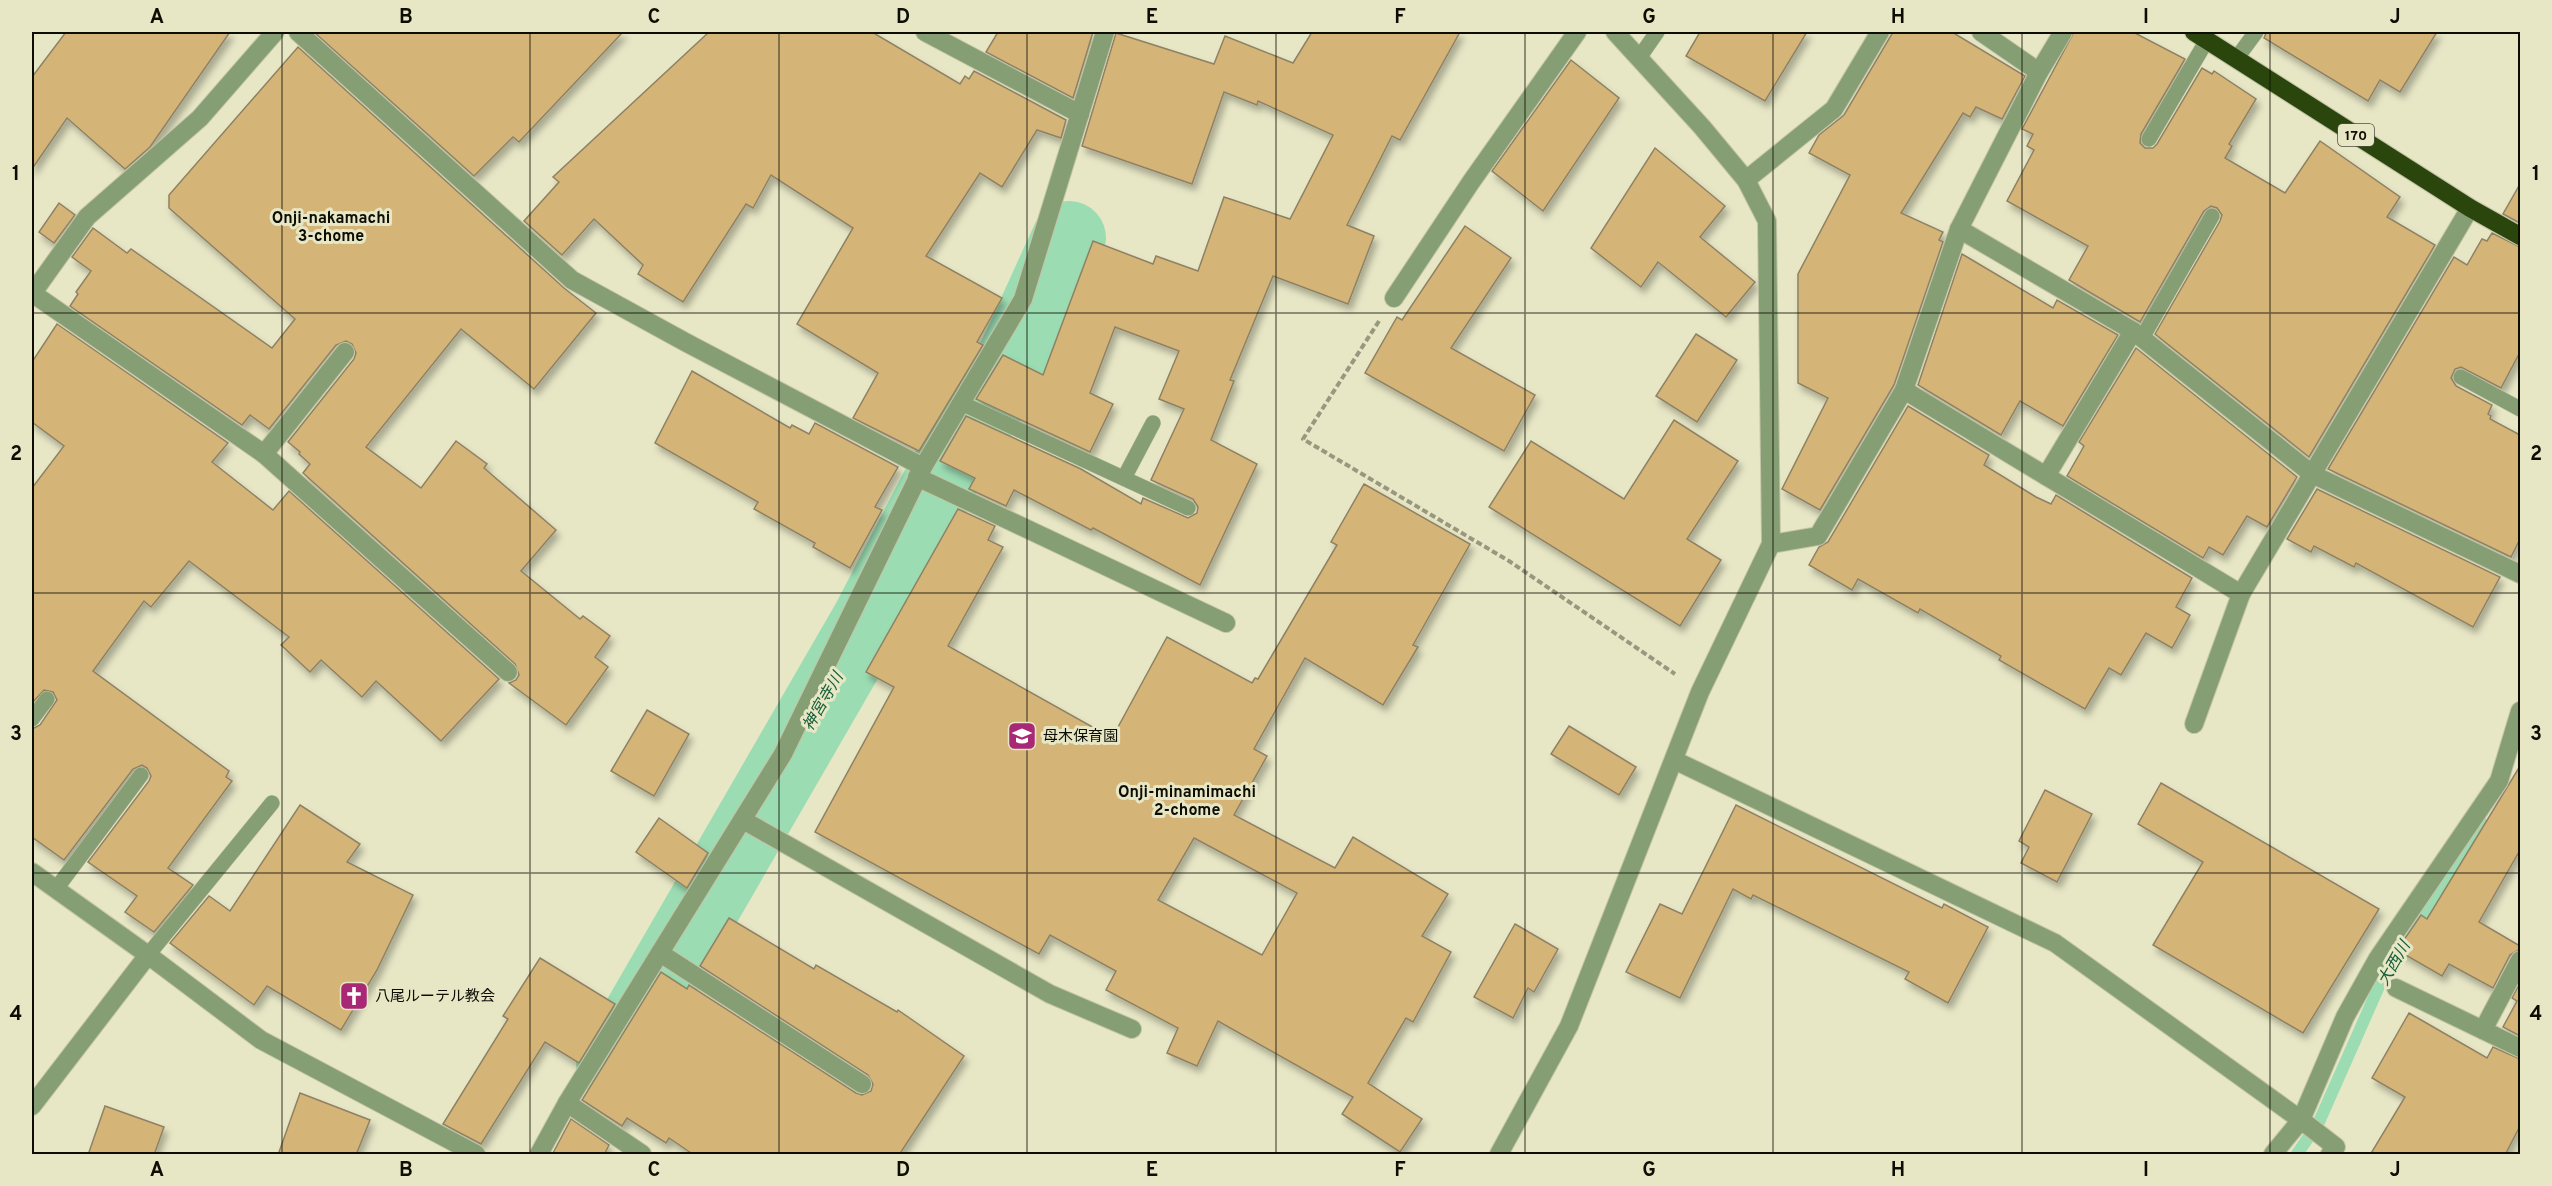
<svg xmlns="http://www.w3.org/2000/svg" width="2552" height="1186" font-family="Overpass,'Noto Sans JP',sans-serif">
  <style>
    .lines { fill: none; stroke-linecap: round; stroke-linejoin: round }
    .stream { stroke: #9bdcb2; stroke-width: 12 }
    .river { stroke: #9bdcb2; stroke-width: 74 }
    .building { fill: #d4b577; stroke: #8f8164; stroke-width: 1.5; fill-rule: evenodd; filter: url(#shadow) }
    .lane-casing { stroke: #c4c4a7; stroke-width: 16 }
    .street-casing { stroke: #c4c4a7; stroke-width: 20 }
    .highway-casing { stroke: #c4c4a7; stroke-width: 20 }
    .path { stroke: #98987f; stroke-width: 4; stroke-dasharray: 6 3; stroke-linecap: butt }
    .lane { stroke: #859e73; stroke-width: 15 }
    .street { stroke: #859e73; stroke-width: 18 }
    .highway { stroke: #2b460d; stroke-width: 18 }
    .grid { fill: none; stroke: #0d0d03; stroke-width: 1.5; stroke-opacity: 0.55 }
    .labels { text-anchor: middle; stroke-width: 6; stroke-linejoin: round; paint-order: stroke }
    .shield { fill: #e7e7c6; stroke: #4e4e3e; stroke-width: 1.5 }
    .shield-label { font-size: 14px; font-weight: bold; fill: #0d0d03 }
    .poi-label { font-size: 15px; fill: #0d0d03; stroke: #e7e7c6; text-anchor: start }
    .neighbourhood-label { font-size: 16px; font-weight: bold; fill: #0d0d03; stroke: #e7e7c6 }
    .water-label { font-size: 16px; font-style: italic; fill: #155f39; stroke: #e7e7c6 }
    .neatline { fill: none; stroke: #0d0d03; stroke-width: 2 }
    .grid-label { font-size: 20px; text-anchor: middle; font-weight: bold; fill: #0d0d03 }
  </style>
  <defs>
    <filter id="shadow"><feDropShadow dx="3.5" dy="6" stdDeviation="3" flood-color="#0004"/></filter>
  </defs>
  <rect width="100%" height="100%" fill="#e7e7c6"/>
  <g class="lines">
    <path class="stream" d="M 2297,1154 L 2319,1122 L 2384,975 L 2481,822"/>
    <path class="river" d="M 613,1063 L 869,620 L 944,475 L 1012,363 L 1069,238"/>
  </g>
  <g class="building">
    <path d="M 66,32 L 230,32 L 150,147 L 125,169 L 67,118 L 32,169 L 32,77 Z"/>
    <path d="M 314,32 L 623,32 L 519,142 L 513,137 L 474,176 Z"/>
    <path d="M 709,32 L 872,32 L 960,84 L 965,76 L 969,79 L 974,71 L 1066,120 L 1061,138 L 1037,130 L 1002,187 L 980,173 L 926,256 L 1002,298 L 977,342 L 983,345 L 919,451 L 853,418 L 878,373 L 797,324 L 853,228 L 771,175 L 753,208 L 746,204 L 683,302 L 638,274 L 643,265 L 594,219 L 562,255 L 524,221 L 559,182 L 553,177 Z"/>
    <path d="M 998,32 L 1093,32 L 1073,98 L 986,52 Z"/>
    <path d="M 1312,32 L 1460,32 L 1400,140 L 1392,136 L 1347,225 L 1374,236 L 1348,304 L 1273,276 L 1230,380 L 1234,381 L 1211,440 L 1257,464 L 1200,585 L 1093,528 L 1091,530 L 1014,490 L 1006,506 L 969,489 L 975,478 L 940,461 L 966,416 L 1081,469 L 1141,504 L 1143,498 L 1188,518 L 1197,513 L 1198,507 L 1193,499 L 1151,480 L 1184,409 L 1159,399 L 1179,351 L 1115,327 L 1090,393 L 1113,404 L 1090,452 L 976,399 L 1003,355 L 1043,375 L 1093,241 L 1153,264 L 1156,256 L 1198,271 L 1224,197 L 1290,219 L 1333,135 L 1258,101 L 1257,105 L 1224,92 L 1192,184 L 1082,146 L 1116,33 L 1214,64 L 1225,36 L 1293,63 Z"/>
    <path d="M 1700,32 L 1807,32 L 1765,101 L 1686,56 Z"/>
    <path d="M 1893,32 L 1952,32 L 2025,76 L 2002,119 L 1976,107 L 1970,117 L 1963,113 L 1901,213 L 1943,232 L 1939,240 L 1943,242 L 1894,385 L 1820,510 L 1782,489 L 1828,398 L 1798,383 L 1798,274 L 1850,175 L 1809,153 L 1819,135 L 1844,115 Z"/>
    <path d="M 2074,32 L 2133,32 L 2185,59 L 2141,134 L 2140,143 L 2145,148 L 2153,148 L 2157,144 L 2202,68 L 2212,74 L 2214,71 L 2256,99 L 2229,144 L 2232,146 L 2225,158 L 2285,193 L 2320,141 L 2400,197 L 2387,217 L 2435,245 L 2309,457 L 2155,334 L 2220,221 L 2222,215 L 2217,208 L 2211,206 L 2204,211 L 2140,322 L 2069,280 L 2088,246 L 2007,201 L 2034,150 L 2027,146 L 2033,134 L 2022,129 Z"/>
    <path d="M 2266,33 L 2266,32 L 2437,32 L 2400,92 L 2380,80 L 2368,101 L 2264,38 Z"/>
    <path d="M 298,47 L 564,288 L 596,313 L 534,389 L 461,329 L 366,447 L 421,488 L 456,441 L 487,464 L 484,468 L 556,530 L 521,571 L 580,619 L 583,616 L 610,636 L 595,657 L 608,667 L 566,725 L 509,683 L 516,680 L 519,675 L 515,664 L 303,473 L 310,464 L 299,454 L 300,452 L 288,442 L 354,359 L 356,353 L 352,344 L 346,341 L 336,345 L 269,429 L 250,415 L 242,425 L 70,306 L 78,294 L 76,292 L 91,271 L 72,257 L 93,228 L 127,253 L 131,249 L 272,348 L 295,319 L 169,208 L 169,195 Z"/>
    <path d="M 1571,60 L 1619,98 L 1543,211 L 1492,171 Z"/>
    <path d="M 1655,148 L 1725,206 L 1700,237 L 1755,282 L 1726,317 L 1658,262 L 1641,287 L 1591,248 Z"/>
    <path d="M 2520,184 L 2520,223 L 2503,214 Z"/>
    <path d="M 59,203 L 75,215 L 54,243 L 39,232 Z"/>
    <path d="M 1465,226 L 1511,258 L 1451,348 L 1535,395 L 1504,451 L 1365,373 L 1397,317 L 1402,320 Z"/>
    <path d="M 2492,233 L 2520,247 L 2520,352 L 2501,388 L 2461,367 L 2455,369 L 2451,378 L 2456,386 L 2492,405 L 2488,414 L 2491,416 L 2490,419 L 2520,435 L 2520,539 L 2511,557 L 2328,469 L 2454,257 L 2467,265 L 2482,239 L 2487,241 Z"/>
    <path d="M 1962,254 L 2053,308 L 2057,300 L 2118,335 L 2063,426 L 2020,401 L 2001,435 L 1918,385 Z"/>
    <path d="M 57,324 L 228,443 L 212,462 L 273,510 L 289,491 L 499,679 L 441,741 L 376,681 L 362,697 L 321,660 L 310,672 L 281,645 L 289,637 L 189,561 L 151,607 L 144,601 L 93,671 L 229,771 L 226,777 L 232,781 L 168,868 L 193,885 L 154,932 L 125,912 L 137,896 L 88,862 L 149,781 L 151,776 L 147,768 L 142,765 L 133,769 L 64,860 L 32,837 L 32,729 L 40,725 L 57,700 L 53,692 L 44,690 L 32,703 L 32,488 L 64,446 L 32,422 L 32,362 Z"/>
    <path d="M 1696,334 L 1737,360 L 1697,422 L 1656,396 Z"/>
    <path d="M 2136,348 L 2297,477 L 2267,527 L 2247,516 L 2223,555 L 2209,547 L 2203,558 L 2067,476 L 2084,446 L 2079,442 Z"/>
    <path d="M 692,371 L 790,428 L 792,425 L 809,434 L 815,423 L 898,467 L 875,507 L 882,510 L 850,568 L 813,547 L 815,543 L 754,509 L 758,502 L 655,443 Z"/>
    <path d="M 1908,406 L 1989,455 L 1984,465 L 2036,497 L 2051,504 L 2056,495 L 2192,578 L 2176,607 L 2190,615 L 2172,648 L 2146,633 L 2121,675 L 2109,668 L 2085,709 L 1999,660 L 2001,656 L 1920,609 L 1918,613 L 1858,579 L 1852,590 L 1809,565 L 1819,547 L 1828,542 Z"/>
    <path d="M 1674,420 L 1738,461 L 1687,539 L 1721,560 L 1680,626 L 1489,507 L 1531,441 L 1624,499 Z"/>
    <path d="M 1364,484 L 1470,544 L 1413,645 L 1418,647 L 1383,705 L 1305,658 L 1254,749 L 1267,756 L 1234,815 L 1335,868 L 1353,837 L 1448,894 L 1422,936 L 1451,952 L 1413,1022 L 1406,1018 L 1368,1083 L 1422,1119 L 1400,1152 L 1342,1114 L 1353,1097 L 1218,1021 L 1197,1066 L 1167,1053 L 1178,1028 L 1106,990 L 1116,971 L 1050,935 L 1039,954 L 815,832 L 894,687 L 866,672 L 958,509 L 995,526 L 988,540 L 1003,547 L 948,646 L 1112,738 L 1167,637 L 1252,683 L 1255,678 L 1258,679 L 1337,545 L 1331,542 ZM 1194,838 L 1297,893 L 1262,955 L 1158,900 Z"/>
    <path d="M 2317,489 L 2500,577 L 2473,627 L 2356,563 L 2354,567 L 2314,546 L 2311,552 L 2287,539 Z"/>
    <path d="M 647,710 L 689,734 L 654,796 L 611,771 Z"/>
    <path d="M 1569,726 L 1636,767 L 1619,795 L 1551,754 Z"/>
    <path d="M 2520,766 L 2520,850 L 2479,922 L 2520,946 L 2520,949 L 2510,955 L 2493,988 L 2449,964 L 2442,976 L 2397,950 L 2421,915 L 2427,919 Z"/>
    <path d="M 2161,783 L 2379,909 L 2303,1033 L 2153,945 L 2203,862 L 2138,824 Z"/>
    <path d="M 2045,790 L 2092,814 L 2057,882 L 2021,863 L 2029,847 L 2019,841 Z"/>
    <path d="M 300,805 L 360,844 L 347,862 L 413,895 L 377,970 L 341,1030 L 267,986 L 254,1005 L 170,943 L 209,896 L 230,911 Z"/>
    <path d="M 1736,805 L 1942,908 L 1944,904 L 1988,927 L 1948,1003 L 1905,979 L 1909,972 L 1753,895 L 1751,899 L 1733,889 L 1680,998 L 1626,972 L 1660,904 L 1682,914 Z"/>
    <path d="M 659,818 L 708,853 L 687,888 L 636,852 Z"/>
    <path d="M 729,918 L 814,969 L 816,965 L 897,1012 L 898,1010 L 964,1056 L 899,1155 L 694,1155 L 669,1138 L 666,1143 L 627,1118 L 622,1126 L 582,1100 L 661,972 L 687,989 L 689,985 L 856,1093 L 862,1095 L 871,1091 L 873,1084 L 868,1075 L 700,966 Z"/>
    <path d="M 1515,924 L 1558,949 L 1534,992 L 1528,988 L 1513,1018 L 1474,997 Z"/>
    <path d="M 540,958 L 615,1004 L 579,1063 L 545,1042 L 481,1144 L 443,1124 L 508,1019 L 503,1016 Z"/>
    <path d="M 2520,983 L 2520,1036 L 2503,1027 L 2517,1001 L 2512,998 Z"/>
    <path d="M 2409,1013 L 2487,1058 L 2493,1047 L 2520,1059 L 2520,1126 L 2505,1155 L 2370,1155 L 2405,1097 L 2372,1078 Z"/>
    <path d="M 300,1093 L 370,1120 L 356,1155 L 278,1155 Z"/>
    <path d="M 105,1106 L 164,1127 L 154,1155 L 88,1155 Z"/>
    <path d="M 571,1119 L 609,1145 L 604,1155 L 552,1155 Z"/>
  </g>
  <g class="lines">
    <g class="lane-casing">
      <g id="lane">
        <path d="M 1639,58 L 1657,32"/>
        <path d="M 2236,59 L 2256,32"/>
        <path d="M 2149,139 L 2207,40"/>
        <path d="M 2142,338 L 2212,216"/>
        <path d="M 2461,377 L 2520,409"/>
        <path d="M 961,403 L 1188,508"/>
        <path d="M 1124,478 L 1153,423"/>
        <path d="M 32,719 L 47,699"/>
        <path d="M 56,889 L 141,775"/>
        <path d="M 148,955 L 272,803"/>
      </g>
    </g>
    <g class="street-casing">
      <g id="street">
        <path d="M 298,32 L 572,280 L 687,343 L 923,467"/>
        <path d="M 925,32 L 1080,114"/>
        <path d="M 1981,32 L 2039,72"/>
        <path d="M 2063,32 L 2039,72 L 1959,229 L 1904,390 L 2241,594 L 2470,208"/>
        <path d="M 1746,180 L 1834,109 L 1880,32"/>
        <path d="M 1959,229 L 2133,331 L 2312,474 L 2520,574"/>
        <path d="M 32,293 L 264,454 L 345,352"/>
        <path d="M 32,294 L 87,217 L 200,118 L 275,32"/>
        <path d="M 1394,298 L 1471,182 L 1577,32"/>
        <path d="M 264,454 L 508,672"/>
        <path d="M 2046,476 L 2133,331"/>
        <path d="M 917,477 L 1226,623"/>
        <path d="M 1771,544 L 1818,536 L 1904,390"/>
        <path d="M 2194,724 L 2241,594"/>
        <path d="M 1674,760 L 2055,943 L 2301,1120 L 2336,1147 L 2330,1154"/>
        <path d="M 743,820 L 1050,994 L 1132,1029"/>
        <path d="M 32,872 L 148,955 L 261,1040 L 476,1154"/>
        <path d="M 660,953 L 862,1084"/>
        <path d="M 2396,988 L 2520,1048"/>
        <path d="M 2483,1030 L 2520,960"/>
        <path d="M 567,1103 L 642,1154"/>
        <path d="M 32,1106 L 148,955"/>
        <path d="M 539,1154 L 567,1103 L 783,754 L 923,467 L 1023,299 L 1105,32"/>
        <path d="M 1499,1154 L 1569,1026 L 1700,692 L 1771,544 L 1767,221 L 1746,180 L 1702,127 L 1615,32"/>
        <path d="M 2273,1154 L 2301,1120 L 2345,1017 L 2378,958 L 2499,781 L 2520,711"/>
      </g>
    </g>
    <g class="highway-casing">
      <path id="highway" d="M 2194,32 L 2470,208 L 2520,236"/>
    </g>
    <path class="path" d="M 1379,321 L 1303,439 L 1509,561 L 1675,674"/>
    <use href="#lane" class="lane"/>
    <use href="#street" class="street"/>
    <use href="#highway" class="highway"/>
  </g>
  <path class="grid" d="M 282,32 L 282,1154M 530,32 L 530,1154M 779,32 L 779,1154M 1027,32 L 1027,1154M 1276,32 L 1276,1154M 1525,32 L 1525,1154M 1773,32 L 1773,1154M 2022,32 L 2022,1154M 2270,32 L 2270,1154M 32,313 L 2520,313M 32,593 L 2520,593M 32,873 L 2520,873"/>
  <defs>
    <g id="school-square" transform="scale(1.5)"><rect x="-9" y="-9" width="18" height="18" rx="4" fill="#a92876" stroke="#e7e7c6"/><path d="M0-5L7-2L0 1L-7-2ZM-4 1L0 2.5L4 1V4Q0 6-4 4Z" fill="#fff"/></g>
    <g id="church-square" transform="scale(1.5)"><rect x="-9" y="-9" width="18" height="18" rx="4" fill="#a92876" stroke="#e7e7c6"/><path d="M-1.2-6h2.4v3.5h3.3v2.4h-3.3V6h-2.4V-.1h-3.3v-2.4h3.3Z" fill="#fff"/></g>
  </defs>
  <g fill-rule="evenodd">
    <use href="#school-square" x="1022" y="736"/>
    <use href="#church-square" x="354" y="996"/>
  </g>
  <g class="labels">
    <rect class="shield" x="2338" y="124" width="36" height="22" rx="4.5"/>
    <g class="shield-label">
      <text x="2356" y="140">170</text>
    </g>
    <g class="poi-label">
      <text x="1043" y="741">母木保育園</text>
      <text x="375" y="1001">八尾ルーテル教会</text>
    </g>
    <g class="neighbourhood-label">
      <text x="331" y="223">Onji-nakamachi<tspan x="331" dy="18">3-chome</tspan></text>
      <text x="1187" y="797">Onji-minamimachi<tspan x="1187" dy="18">2-chome</tspan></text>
    </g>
    <g class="water-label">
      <text transform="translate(822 701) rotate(-60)" y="6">神宮寺川</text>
      <text transform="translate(2393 963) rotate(-60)" y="6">大西川</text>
    </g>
  </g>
  <rect width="2552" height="1186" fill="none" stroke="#e7e7c6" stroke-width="66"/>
  <rect x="33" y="33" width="2486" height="1120" class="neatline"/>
  <g class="grid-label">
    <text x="157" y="23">A</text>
    <text x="406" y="23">B</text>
    <text x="654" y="23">C</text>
    <text x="903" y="23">D</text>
    <text x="1152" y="23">E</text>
    <text x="1400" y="23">F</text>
    <text x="1649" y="23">G</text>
    <text x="1898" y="23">H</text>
    <text x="2146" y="23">I</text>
    <text x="2395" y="23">J</text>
    <text x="16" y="180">1</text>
    <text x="2536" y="180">1</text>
    <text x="16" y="460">2</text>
    <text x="2536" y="460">2</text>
    <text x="16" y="740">3</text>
    <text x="2536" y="740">3</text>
    <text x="16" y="1020">4</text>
    <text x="2536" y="1020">4</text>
    <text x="157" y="1176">A</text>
    <text x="406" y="1176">B</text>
    <text x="654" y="1176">C</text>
    <text x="903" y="1176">D</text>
    <text x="1152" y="1176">E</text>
    <text x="1400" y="1176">F</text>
    <text x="1649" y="1176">G</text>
    <text x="1898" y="1176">H</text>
    <text x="2146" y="1176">I</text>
    <text x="2395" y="1176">J</text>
  </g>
</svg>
